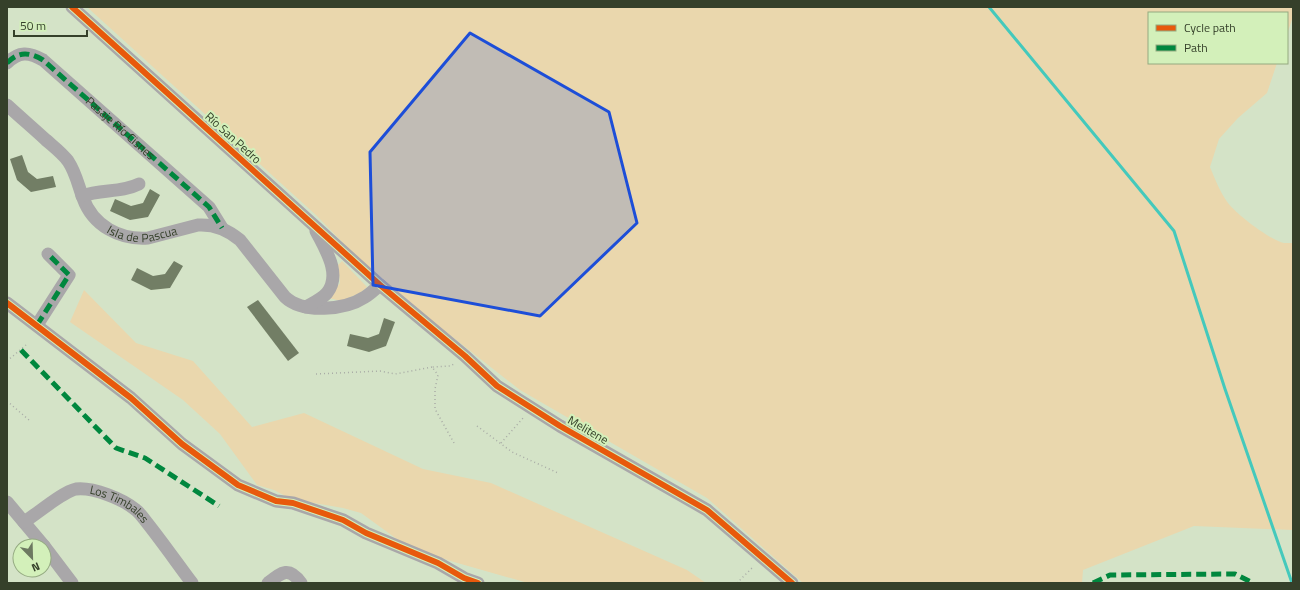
<svg xmlns="http://www.w3.org/2000/svg" width="1300" height="590" font-family="'Titillium Web',sans-serif">
  <style>
    .green { fill: #ead7ad }
    .lines { fill: none; stroke-linecap: round; stroke-linejoin: round }
    .stream { stroke: #44c9bc; stroke-width: 3 }
    .building { fill: #727e65 }
    .path { stroke: #a9aca6; stroke-width: 1.5; stroke-dasharray: 1 3; stroke-linecap: butt }
    .minor { stroke: #a9a7a9; stroke-width: 13 }
    .quiet { stroke: #00873e; stroke-width: 5; stroke-dasharray: 10 5; stroke-linecap: butt }
    .cycleway-casing { stroke: #d3f0ba; stroke-width: 8 }
    .cycleway { stroke: #e8590c; stroke-width: 6 }
    .marked { fill: #1d4ed8; fill-opacity: 0.2; stroke: #1d4ed8; stroke-width: 3; stroke-linejoin: round }
    .labels { text-anchor: middle; stroke-width: 4; stroke-linejoin: round; paint-order: stroke }
    .street-label { font-size: 12px; fill: #35402a; stroke: #d3f0ba }
  </style>
  <rect width="100%" height="100%" fill="#d4e3c7"/>
  <g class="green">
    <path d="M 87,7 L 1293,7 L 1293,17 L 1287,34 L 1287,13 L 1149,13 L 1149,63 L 1277,63 L 1267,93 L 1238,118 L 1219,139 L 1210,167 C 1215,179 1220,192 1228,203 C 1236,214 1270,240 1284,243 C 1286,243 1290,243 1293,243 L 1293,530 L 1194,526 L 1083,570 L 1082,583 L 803,583 L 707,498 L 520,390 L 375,276 L 317,216 Z"/>
    <path d="M 342,261 L 367,287 L 360,293 L 341,301 L 329,298 L 340,283 L 338,265 Z"/>
    <path d="M 84,290 L 136,343 L 193,361 L 252,427 L 304,413 L 423,469 L 491,483 L 687,570 L 706,583 L 528,583 L 454,562 L 408,547 L 361,513 L 343,508 L 291,499 L 274,490 L 257,485 L 220,434 L 183,400 L 70,322 Z"/>
  </g>
  <g class="lines">
    <path class="stream" d="M 989,7 L 1174,231 L 1225,389 L 1292,583"/>
  </g>
  <g class="building">
    <path d="M 22,155 L 28,172 L 37,179 L 53,176 L 56,187 L 31,192 L 17,180 L 10,159 Z"/>
    <path d="M 150,189 L 160,195 L 148,217 L 130,220 L 110,211 L 115,199 L 131,206 L 143,203 Z"/>
    <path d="M 174,261 L 183,266 L 170,288 L 151,290 L 131,280 L 137,268 L 153,276 L 165,274 Z"/>
    <path d="M 258,300 L 299,353 L 288,361 L 247,307 Z"/>
    <path d="M 384,318 L 395,322 L 386,346 L 369,352 L 347,346 L 350,334 L 368,338 L 379,334 Z"/>
  </g>
  <g class="lines">
    <g class="path">
      <path d="M 7,361 L 26,345"/>
      <path d="M 316,374 L 380,371 L 395,374 L 432,367"/>
      <path d="M 7,401 L 29,420"/>
      <path d="M 477,426 L 512,452 L 558,473"/>
      <path d="M 454,443 L 435,409 L 435,389 L 438,375 L 432,367 L 451,366 L 455,363"/>
      <path d="M 501,443 L 524,417"/>
      <path d="M 737,583 L 754,566"/>
    </g>
    <g class="minor">
      <path d="M 72,7 L 380,285 L 465,356 L 497,386 L 560,426 L 707,510 L 792,583"/>
      <path d="M 7,63 C 19,51 29,52 43,60 L 209,207 L 222,228"/>
      <path id="s1" d="M 7,105 C 20,117 33,128 46,140 C 54,147 62,153 68,161 C 76,173 78,185 83,198 C 93,226 120,240 148,238 L 198,225 C 214,224 227,229 240,240 L 285,297 C 303,314 345,310 365,297 C 370,294 375,289 380,285"/>
      <path d="M 82,196 C 101,189 121,193 139,184"/>
      <path d="M 7,303 L 131,398 L 182,444 L 238,485 L 276,501 L 293,503 L 343,520 L 366,533 L 438,563 L 464,578 L 478,583"/>
      <path d="M 306,307 C 313,303 322,299 327,293 C 342,274 325,249 316,231"/>
      <path d="M 37,325 L 69,275 L 48,254"/>
      <path d="M 7,502 L 44,546"/>
      <path id="s2" d="M 24,522 C 37,514 62,492 76,489 C 93,487 123,499 136,510 C 140,513 144,519 148,524 C 163,543 177,563 192,583"/>
      <path d="M 44,546 L 72,583"/>
      <path d="M 268,583 C 282,572 289,566 301,583"/>
    </g>
    <g class="quiet">
      <path id="s3" d="M 7,63 C 19,51 29,52 43,60 L 209,207 L 222,228"/>
      <path d="M 37,325 L 69,275 L 48,254"/>
      <path d="M 21,350 L 116,448 L 145,458 L 219,506"/>
      <path d="M 1093,583 L 1110,575 L 1235,574 L 1253,583"/>
    </g>
    <g class="cycleway-casing">
      <g id="cycleway">
        <path d="M 72,7 L 380,285 L 465,356 L 497,386 L 560,426 L 707,510 L 792,583"/>
        <path d="M 7,303 L 131,398 L 182,444 L 238,485 L 276,501 L 293,503 L 343,520 L 366,533 L 438,563 L 464,578 L 478,583"/>
      </g>
    </g>
    <use href="#cycleway" class="cycleway"/>
  </g>
  <path class="marked" d="M 470,33 L 609,112 L 637,223 L 540,316 L 373,285 L 370,152 Z"/>
  <g class="labels">
    <g class="street-label">
      <text dy="4" stroke="none"><textPath href="#s3" startOffset="143">Pasaje Río Cisnes</textPath></text>
      <text transform="translate(233 138) rotate(42)" y="4">Río San Pedro</text>
      <text dy="4" stroke="none"><textPath href="#s1" startOffset="199">Isla de Pascua</textPath></text>
      <text transform="translate(588 430) rotate(30)" y="4">Melitene</text>
      <text dy="4" stroke="none"><textPath href="#s2" startOffset="109">Los Timbales</textPath></text>
    </g>
  </g>
  <rect width="1300" height="590" fill="none" stroke="#35402a" stroke-width="16"/>
  <rect x="1148" y="12" width="140" height="52" fill="#d3f0ba" stroke="#94aa80"/>
  <rect x="1156" y="25" width="20" height="6" fill="#e8590c" stroke="#94aa80"/>
  <text x="1184" y="32" font-size="12" fill="#35402a">Cycle path</text>
  <rect x="1156" y="45" width="20" height="6" fill="#00873e" stroke="#94aa80"/>
  <text x="1184" y="52" font-size="12" fill="#35402a">Path</text>
  <g transform="translate(32 558) rotate(157)"><circle r="19" fill="#d3f0ba" stroke="#94aa80"/>
  <path d="M0-3L7 15L0 10L-7 15Z" fill="#6d7961"/>
  <text y="-6" font-size="11" font-weight="bold" text-anchor="middle" fill="#35402a">N</text>
  </g>
  <path d="M14 30v6h73v-6" fill="none" stroke="#35402a" stroke-width="2"/>
  <text x="20" y="30" font-size="12" fill="#35402a" stroke="#d3f0ba" stroke-width="3" paint-order="stroke">50 m</text>
</svg>
